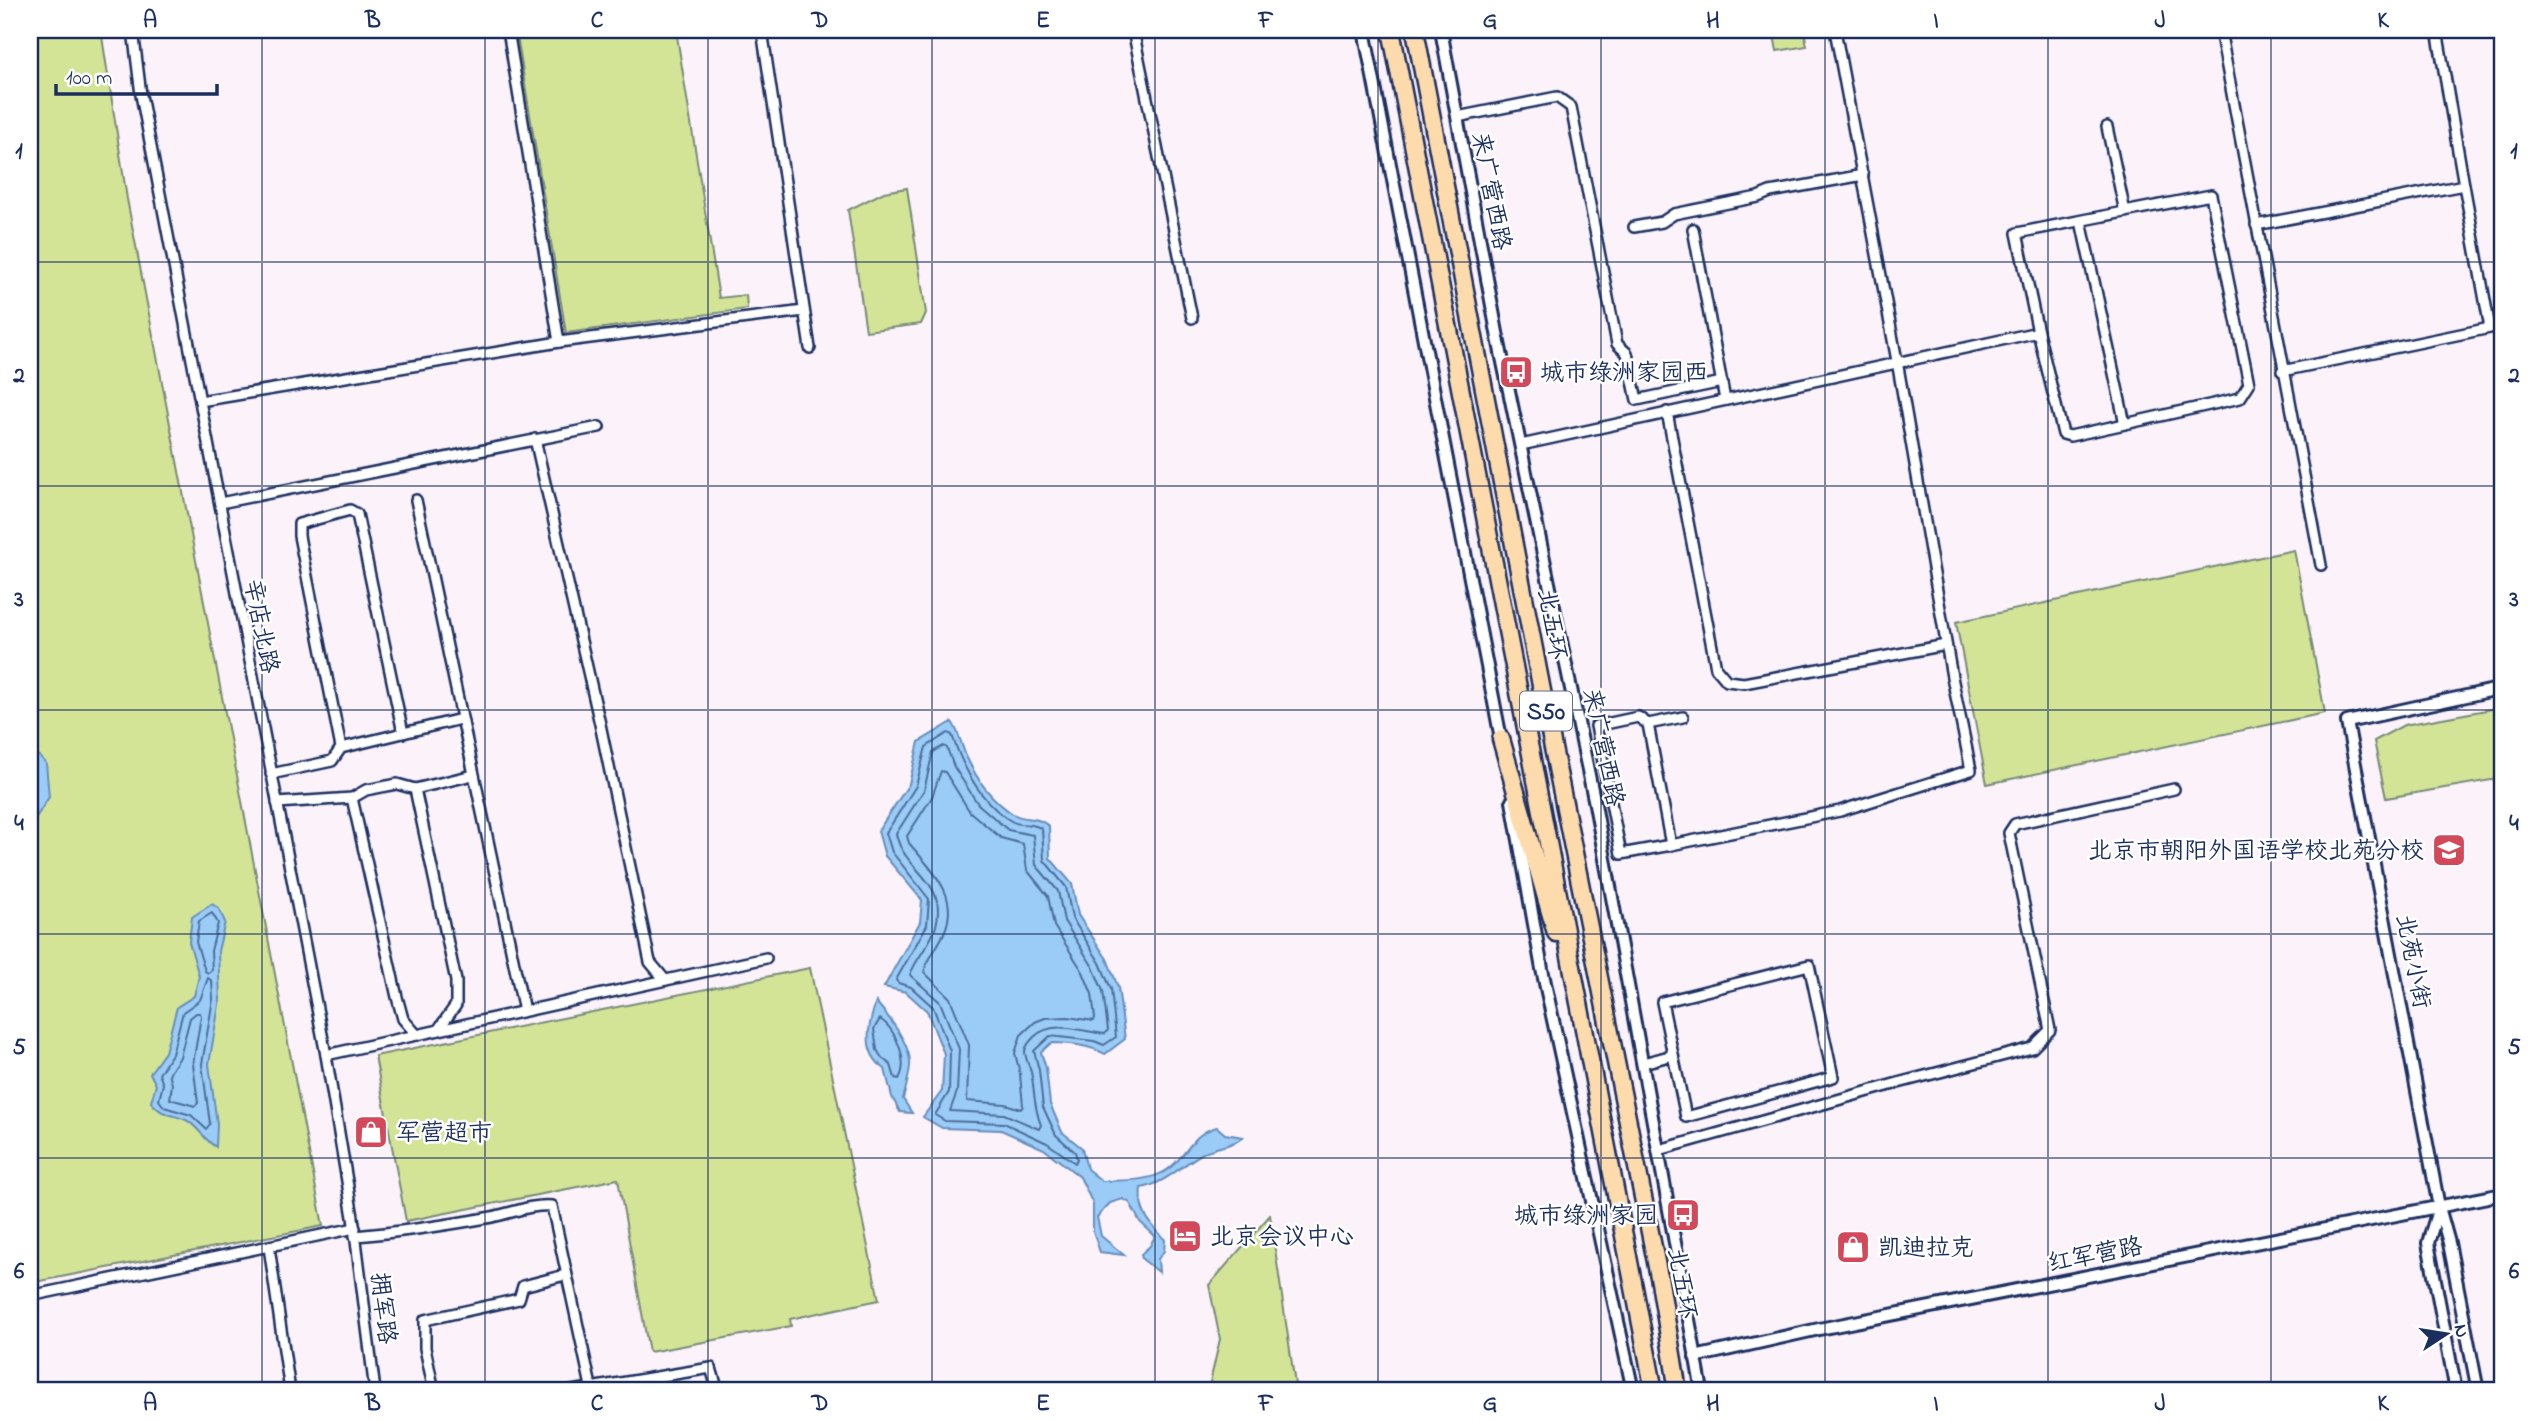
<svg xmlns="http://www.w3.org/2000/svg" width="2533" height="1421" font-family="'Indie Flower','LXGW WenKai TC',sans-serif">
  <style>
    .green { fill: #d4e497; stroke: #788a7a; stroke-width: 2 }
    .water { fill: #9accf7; stroke: #678dba; stroke-width: 2 }
    .lines { fill: none; stroke-linecap: round; stroke-linejoin: round }
    .shore { stroke: #4e6e9b; stroke-width: 2 }
    .minor-casing { stroke: #1b2f5e; stroke-width: 14 }
    .tertiary-casing { stroke: #1b2f5e; stroke-width: 16 }
    .motorway-casing { stroke: #1b2f5e; stroke-width: 21 }
    .minor { stroke: #fff; stroke-width: 9 }
    .tertiary { stroke: #fff; stroke-width: 10 }
    .motorway { stroke: #fedbac; stroke-width: 16 }
    .grid { fill: none; stroke: #1b2f5e; stroke-width: 2; stroke-opacity: 0.55 }
    .labels { text-anchor: middle; stroke-width: 5; stroke-linejoin: round; paint-order: stroke }
    .shield { fill: #fff; stroke: #5f6d8e; stroke-width: 2 }
    .shield-label { font-size: 23px; font-weight: bold; fill: #1b2f5e }
    .street-label { font-size: 24px; fill: #1b2f5e; stroke: #fff }
    .poi-label { font-size: 24px; fill: #1b2f5e; stroke: #fff; text-anchor: start }
    .neatline { fill: none; stroke: #1b2f5e; stroke-width: 2.5 }
    .grid-label { font-size: 23px; text-anchor: middle; font-weight: bold; fill: #1b2f5e }
  </style>
  <rect width="100%" height="100%" fill="#fbf2fa"/>
  <filter id="ink" filterUnits="userSpaceOnUse"><feTurbulence type="fractalNoise" baseFrequency=".0143" numOctaves="2"/><feDisplacementMap in="SourceGraphic" scale="14" xChannelSelector="R" yChannelSelector="G"/><feConvolveMatrix kernelMatrix="1 2 1 2 8 2 1 2 1" color-interpolation-filters="sRGB"/></filter>
  <g filter="url(#ink)">
    <g class="green">
      <path d="M 30,30 L 101,30 L 127,199 L 323,1226 L 30,1283 Z"/>
      <path d="M 516,30 L 676,30 L 719,298 L 746,295 L 747,309 L 566,333 Z"/>
      <path d="M 1773,30 L 1804,30 L 1807,46 L 1777,51 Z"/>
      <path d="M 907,188 L 926,313 L 921,324 L 866,331 L 848,210 L 884,192 Z"/>
      <path d="M 2294,550 L 2325,713 L 1987,784 L 1956,622 Z"/>
      <path d="M 2503,707 L 2503,778 L 2386,798 L 2374,741 L 2404,725 Z"/>
      <path d="M 810,968 L 879,1300 L 790,1319 L 791,1326 L 649,1352 L 618,1179 L 406,1221 L 375,1056 Z"/>
      <path d="M 1270,1215 L 1296,1391 L 1208,1391 L 1220,1339 L 1209,1285 Z"/>
    </g>
    <g class="water">
      <path d="M 952,722 C 960,733 961,746 967,758 C 977,780 993,801 1013,814 C 1025,821 1035,815 1049,826 L 1050,858 L 1072,884 L 1078,915 L 1107,959 L 1118,987 L 1125,1039 L 1105,1054 C 1089,1045 1069,1043 1051,1043 L 1041,1052 L 1046,1068 L 1050,1104 L 1062,1132 L 1082,1148 L 1087,1169 L 1102,1181 C 1124,1180 1149,1182 1167,1170 C 1187,1157 1191,1133 1217,1127 L 1225,1134 L 1243,1137 C 1233,1146 1219,1146 1207,1151 C 1184,1162 1166,1184 1141,1188 C 1138,1212 1150,1223 1165,1240 L 1164,1251 L 1158,1259 L 1159,1272 L 1142,1259 L 1141,1254 L 1150,1246 L 1155,1236 L 1140,1222 L 1130,1203 L 1123,1199 L 1110,1203 L 1097,1217 L 1101,1236 L 1124,1255 L 1100,1252 L 1093,1231 L 1093,1204 L 1080,1177 L 1044,1149 L 1001,1130 L 942,1128 L 923,1117 L 942,1091 L 944,1054 L 927,1011 L 906,992 L 884,987 L 920,922 L 922,900 L 885,856 L 878,831 L 909,784 L 919,742 Z"/>
      <path d="M 30,747 L 46,763 L 49,797 L 30,827 Z"/>
      <path d="M 212,904 L 219,909 L 225,922 L 218,951 L 220,999 L 209,1064 L 217,1124 L 216,1147 C 204,1140 197,1125 186,1120 C 170,1113 164,1117 151,1102 L 156,1085 L 150,1073 L 165,1052 L 177,1007 L 194,996 L 199,976 L 189,942 L 192,917 Z"/>
      <path d="M 876,1002 C 889,1017 912,1045 910,1066 C 909,1077 906,1088 903,1099 L 912,1113 L 900,1112 L 892,1097 L 885,1069 C 861,1052 868,1026 876,1002 Z"/>
    </g>
    <g class="lines">
      <g class="shore">
        <path d="M 948,733 L 952,735 C 963,768 980,802 1011,821 C 1020,827 1033,822 1042,829 L 1044,860 L 1066,887 L 1072,918 L 1100,963 L 1111,989 L 1116,1037 L 1104,1045 L 1094,1041 L 1050,1036 L 1034,1051 L 1039,1070 L 1043,1107 L 1056,1135 L 1075,1152 L 1077,1159 L 1075,1163 L 1047,1143 L 1004,1123 L 945,1121 L 935,1115 L 949,1092 L 950,1051 L 933,1007 L 911,987 L 898,983 L 896,980 L 927,925 L 929,899 L 892,852 L 886,833 L 916,786 L 926,747 Z"/>
        <path d="M 944,746 L 947,748 L 954,767 L 978,804 L 1008,830 L 1033,835 L 1036,865 L 1058,891 L 1064,921 L 1093,967 L 1103,991 L 1108,1030 L 1105,1034 C 1082,1032 1053,1019 1034,1037 C 1030,1041 1026,1045 1025,1051 C 1025,1058 1029,1065 1031,1072 C 1035,1091 1033,1105 1041,1125 L 1039,1129 L 1004,1114 L 950,1111 L 957,1092 L 959,1049 L 940,1002 L 910,975 C 916,958 931,944 936,926 C 948,879 904,872 896,834 L 924,790 L 933,752 Z"/>
        <path d="M 941,771 L 945,772 L 970,812 L 1001,838 L 1023,844 L 1027,870 L 1048,896 L 1054,926 L 1083,972 L 1092,994 L 1095,1018 L 1094,1021 L 1068,1017 L 1045,1018 L 1035,1022 L 1021,1035 L 1015,1053 L 1020,1074 L 1023,1106 L 1021,1109 L 1005,1104 L 967,1101 L 969,1045 L 950,998 L 924,972 C 928,958 938,947 944,933 C 961,895 931,870 909,843 L 907,836 L 932,797 Z"/>
        <path d="M 212,913 L 218,923 L 211,951 L 212,970 L 208,973 L 205,971 L 196,942 L 199,921 Z"/>
        <path d="M 208,978 L 212,981 L 213,999 L 202,1064 L 210,1124 L 206,1129 L 191,1115 L 164,1107 L 159,1100 L 163,1084 L 159,1074 L 172,1054 L 183,1012 L 200,1000 Z"/>
        <path d="M 196,1013 L 200,1013 L 201,1016 L 193,1064 L 198,1103 L 195,1106 L 170,1099 L 172,1084 L 169,1074 L 180,1057 L 190,1018 Z"/>
        <path d="M 880,1019 C 896,1029 909,1062 899,1079 L 895,1078 L 891,1065 L 882,1058 L 877,1050 L 874,1029 Z"/>
      </g>
      <g class="minor-casing">
        <g id="minor">
          <path d="M 133,30 L 141,95 L 326,1055 L 353,1217 L 375,1391"/>
          <path d="M 508,30 L 559,342"/>
          <path d="M 762,30 L 810,348"/>
          <path d="M 1133,30 L 1192,318"/>
          <path d="M 2220,30 L 2321,565"/>
          <path d="M 2437,30 L 2464,185"/>
          <path d="M 1457,117 L 1557,97 L 1571,107 L 1617,344 L 1627,353 L 1637,400 L 1722,382"/>
          <path d="M 2107,127 L 2125,212"/>
          <path d="M 2256,225 L 2464,185 L 2490,328 L 2282,371"/>
          <path d="M 1634,227 L 1662,222 L 1674,214 L 1758,197 L 1770,192 L 1863,175"/>
          <path d="M 1693,229 L 1725,400"/>
          <path d="M 2038,332 L 2063,434 L 2070,436 L 2125,424 L 2081,221"/>
          <path d="M 200,401 L 559,342 L 804,311"/>
          <path d="M 1667,412 L 1716,668 L 1727,681 L 1744,683 L 1946,645"/>
          <path d="M 535,439 L 600,724 L 650,962 L 665,980"/>
          <path d="M 1521,445 L 2038,332 L 2017,233 L 2211,195 L 2249,384 L 2240,398 L 2125,424"/>
          <path d="M 416,500 L 524,1011"/>
          <path d="M 220,503 L 599,427"/>
          <path d="M 1683,717 L 1648,724 L 1671,845 L 1840,811 L 1971,770 L 1952,677 L 1897,361 L 1835,30"/>
          <path d="M 1648,724 L 1638,717 L 1596,726 L 1621,854 L 1671,845"/>
          <path d="M 403,733 L 461,719"/>
          <path d="M 271,774 L 332,761 L 341,748 L 299,536 L 299,524 L 350,510 L 357,514 L 403,733 L 341,748"/>
          <path d="M 415,789 L 456,981 L 456,1005 L 438,1030"/>
          <path d="M 352,798 L 397,997 L 403,1019 L 417,1035"/>
          <path d="M 277,803 L 352,798 L 366,790 L 397,784 L 415,789 L 473,775"/>
          <path d="M 1809,965 L 1833,1077 L 1686,1117 L 1662,1002 Z"/>
          <path d="M 326,1055 L 766,958"/>
          <path d="M 1643,1063 L 1673,1055"/>
          <path d="M 1659,1150 L 1898,1083 L 2032,1048 L 2050,1030 L 2009,833 L 2015,824 L 2174,789"/>
          <path d="M 355,1236 C 402,1232 447,1225 492,1217 C 512,1213 532,1204 552,1206 L 592,1391"/>
          <path d="M 269,1247 L 290,1391"/>
          <path d="M 30,1296 L 355,1228"/>
          <path d="M 434,1391 L 425,1348 L 425,1320 L 519,1299 L 523,1286 L 565,1275"/>
          <path d="M 572,1391 L 711,1368 L 718,1391"/>
        </g>
      </g>
      <g class="tertiary-casing">
        <g id="tertiary">
          <path d="M 1364,30 L 1502,744"/>
          <path d="M 1441,30 L 1498,338 L 1595,804 L 1702,1391"/>
          <path d="M 1512,801 L 1542,969 L 1633,1391"/>
          <path d="M 2439,1207 L 2428,1243 L 2456,1391"/>
          <path d="M 1695,1357 L 1819,1329 L 2503,1194"/>
          <path d="M 2478,1391 L 2449,1243 L 2439,1207 L 2347,722 L 2503,688"/>
        </g>
      </g>
      <g class="motorway-casing">
        <g id="motorway">
          <path d="M 1391,30 L 1654,1391"/>
          <path d="M 1415,30 L 1553,748 L 1660,1282 L 1678,1391"/>
          <path d="M 1501,739 L 1556,933"/>
        </g>
      </g>
      <use href="#minor" class="minor"/>
      <use href="#tertiary" class="tertiary"/>
      <use href="#motorway" class="motorway"/>
    </g>
  </g>
  <path class="grid" d="M 262,30 L 262,1391M 485,30 L 485,1391M 708,30 L 708,1391M 932,30 L 932,1391M 1155,30 L 1155,1391M 1378,30 L 1378,1391M 1601,30 L 1601,1391M 1825,30 L 1825,1391M 2048,30 L 2048,1391M 2271,30 L 2271,1391M 30,262 L 2503,262M 30,486 L 2503,486M 30,710 L 2503,710M 30,934 L 2503,934M 30,1158 L 2503,1158"/>
  <defs>
    <g id="bus-square" transform="scale(1.75)"><rect x="-9" y="-9" width="18" height="18" rx="4" fill="#d1495b" stroke="#fff"/><path d="M-5-6H5V4H4V6H2V4H-2V6H-4V4H-5ZM-3.5-4V0h7V-4ZM-3.5 1.2v1.5H-2V1.2ZM2 1.2v1.5H3.5V1.2Z" fill="#fff"/></g>
    <g id="school-square" transform="scale(1.75)"><rect x="-9" y="-9" width="18" height="18" rx="4" fill="#d1495b" stroke="#fff"/><path d="M0-5L7-2L0 1L-7-2ZM-4 1L0 2.5L4 1V4Q0 6-4 4Z" fill="#fff"/></g>
    <g id="shop-square" transform="scale(1.75)"><rect x="-9" y="-9" width="18" height="18" rx="4" fill="#d1495b" stroke="#fff"/><path d="M-5-2.5h2.3a2.7 3.5 0 0 1 5.4 0H5L5.5 6h-11ZM-1.5-2.5h3a1.5 2.3 0 0 0-3 0Z" fill="#fff"/></g>
    <g id="hotel-square" transform="scale(1.75)"><rect x="-9" y="-9" width="18" height="18" rx="4" fill="#d1495b" stroke="#fff"/><path d="M-6-4.5h1.5V1H6V5H4.5V3h-9V5H-6ZM-4 0a1.8 1.8 0 1 1 3.6 0ZM.5 0V-2.5h3Q6-2.5 6 0Z" fill="#fff"/></g>
  </defs>
  <g fill-rule="evenodd">
    <use href="#bus-square" x="1516" y="372"/>
    <use href="#school-square" x="2449" y="850"/>
    <use href="#shop-square" x="371" y="1132"/>
    <use href="#bus-square" x="1683" y="1215"/>
    <use href="#hotel-square" x="1185" y="1236"/>
    <use href="#shop-square" x="1853" y="1247"/>
  </g>
  <g class="labels">
    <rect class="shield" x="1520" y="691.5" width="52" height="39" rx="5"/>
    <g class="shield-label">
      <text x="1546" y="719">S50</text>
    </g>
    <g class="street-label">
      <text transform="translate(1492 191) rotate(79)" y="8">来广营西路</text>
      <text transform="translate(1553 624) rotate(80)" y="8">北五环</text>
      <text transform="translate(262 626) rotate(79)" y="8">辛店北路</text>
      <text transform="translate(1604 747) rotate(78)" y="8">来广营西路</text>
      <text transform="translate(2414 961) rotate(79)" y="8">北苑小街</text>
      <text transform="translate(2095 1254) rotate(-11)" y="8">红军营路</text>
      <text transform="translate(1683 1283) rotate(80)" y="8">北五环</text>
      <text transform="translate(384 1308) rotate(83)" y="8">拥军路</text>
    </g>
    <g class="poi-label">
      <text x="1540" y="380">城市绿洲家园西</text>
      <text x="2424" y="858" text-anchor="end">北京市朝阳外国语学校北苑分校</text>
      <text x="396" y="1140">军营超市</text>
      <text x="1658" y="1223" text-anchor="end">城市绿洲家园</text>
      <text x="1210" y="1244">北京会议中心</text>
      <text x="1878" y="1255">凯迪拉克</text>
    </g>
  </g>
  <rect width="2533" height="1421" fill="none" stroke="#fff" stroke-width="77"/>
  <g transform="translate(2446 1334) rotate(78)" stroke="#ffffff" stroke-width="5" paint-order="stroke">
  <path d="M0-5L12 26L0 18L-12 26Z" fill="#1b2f5e"/>
  <text y="-10" font-size="19" font-weight="bold" text-anchor="middle" fill="#1b2f5e">N</text>
  </g>
  <path d="M56 84v10h161v-10" fill="none" stroke="#1b2f5e" stroke-width="3.5"/>
  <text x="66" y="84" font-size="21" fill="#1b2f5e" stroke="#ffffff" stroke-width="5" paint-order="stroke">100 m</text>
  <rect x="38" y="38" width="2456" height="1344" class="neatline"/>
  <g class="grid-label">
    <text x="150" y="27">A</text>
    <text x="373" y="27">B</text>
    <text x="597" y="27">C</text>
    <text x="820" y="27">D</text>
    <text x="1043" y="27">E</text>
    <text x="1266" y="27">F</text>
    <text x="1490" y="27">G</text>
    <text x="1713" y="27">H</text>
    <text x="1936" y="27">I</text>
    <text x="2160" y="27">J</text>
    <text x="2383" y="27">K</text>
    <text x="19" y="158">1</text>
    <text x="2514" y="158">1</text>
    <text x="19" y="382">2</text>
    <text x="2514" y="382">2</text>
    <text x="19" y="606">3</text>
    <text x="2514" y="606">3</text>
    <text x="19" y="830">4</text>
    <text x="2514" y="830">4</text>
    <text x="19" y="1054">5</text>
    <text x="2514" y="1054">5</text>
    <text x="19" y="1278">6</text>
    <text x="2514" y="1278">6</text>
    <text x="150" y="1410">A</text>
    <text x="373" y="1410">B</text>
    <text x="597" y="1410">C</text>
    <text x="820" y="1410">D</text>
    <text x="1043" y="1410">E</text>
    <text x="1266" y="1410">F</text>
    <text x="1490" y="1410">G</text>
    <text x="1713" y="1410">H</text>
    <text x="1936" y="1410">I</text>
    <text x="2160" y="1410">J</text>
    <text x="2383" y="1410">K</text>
  </g>
</svg>
